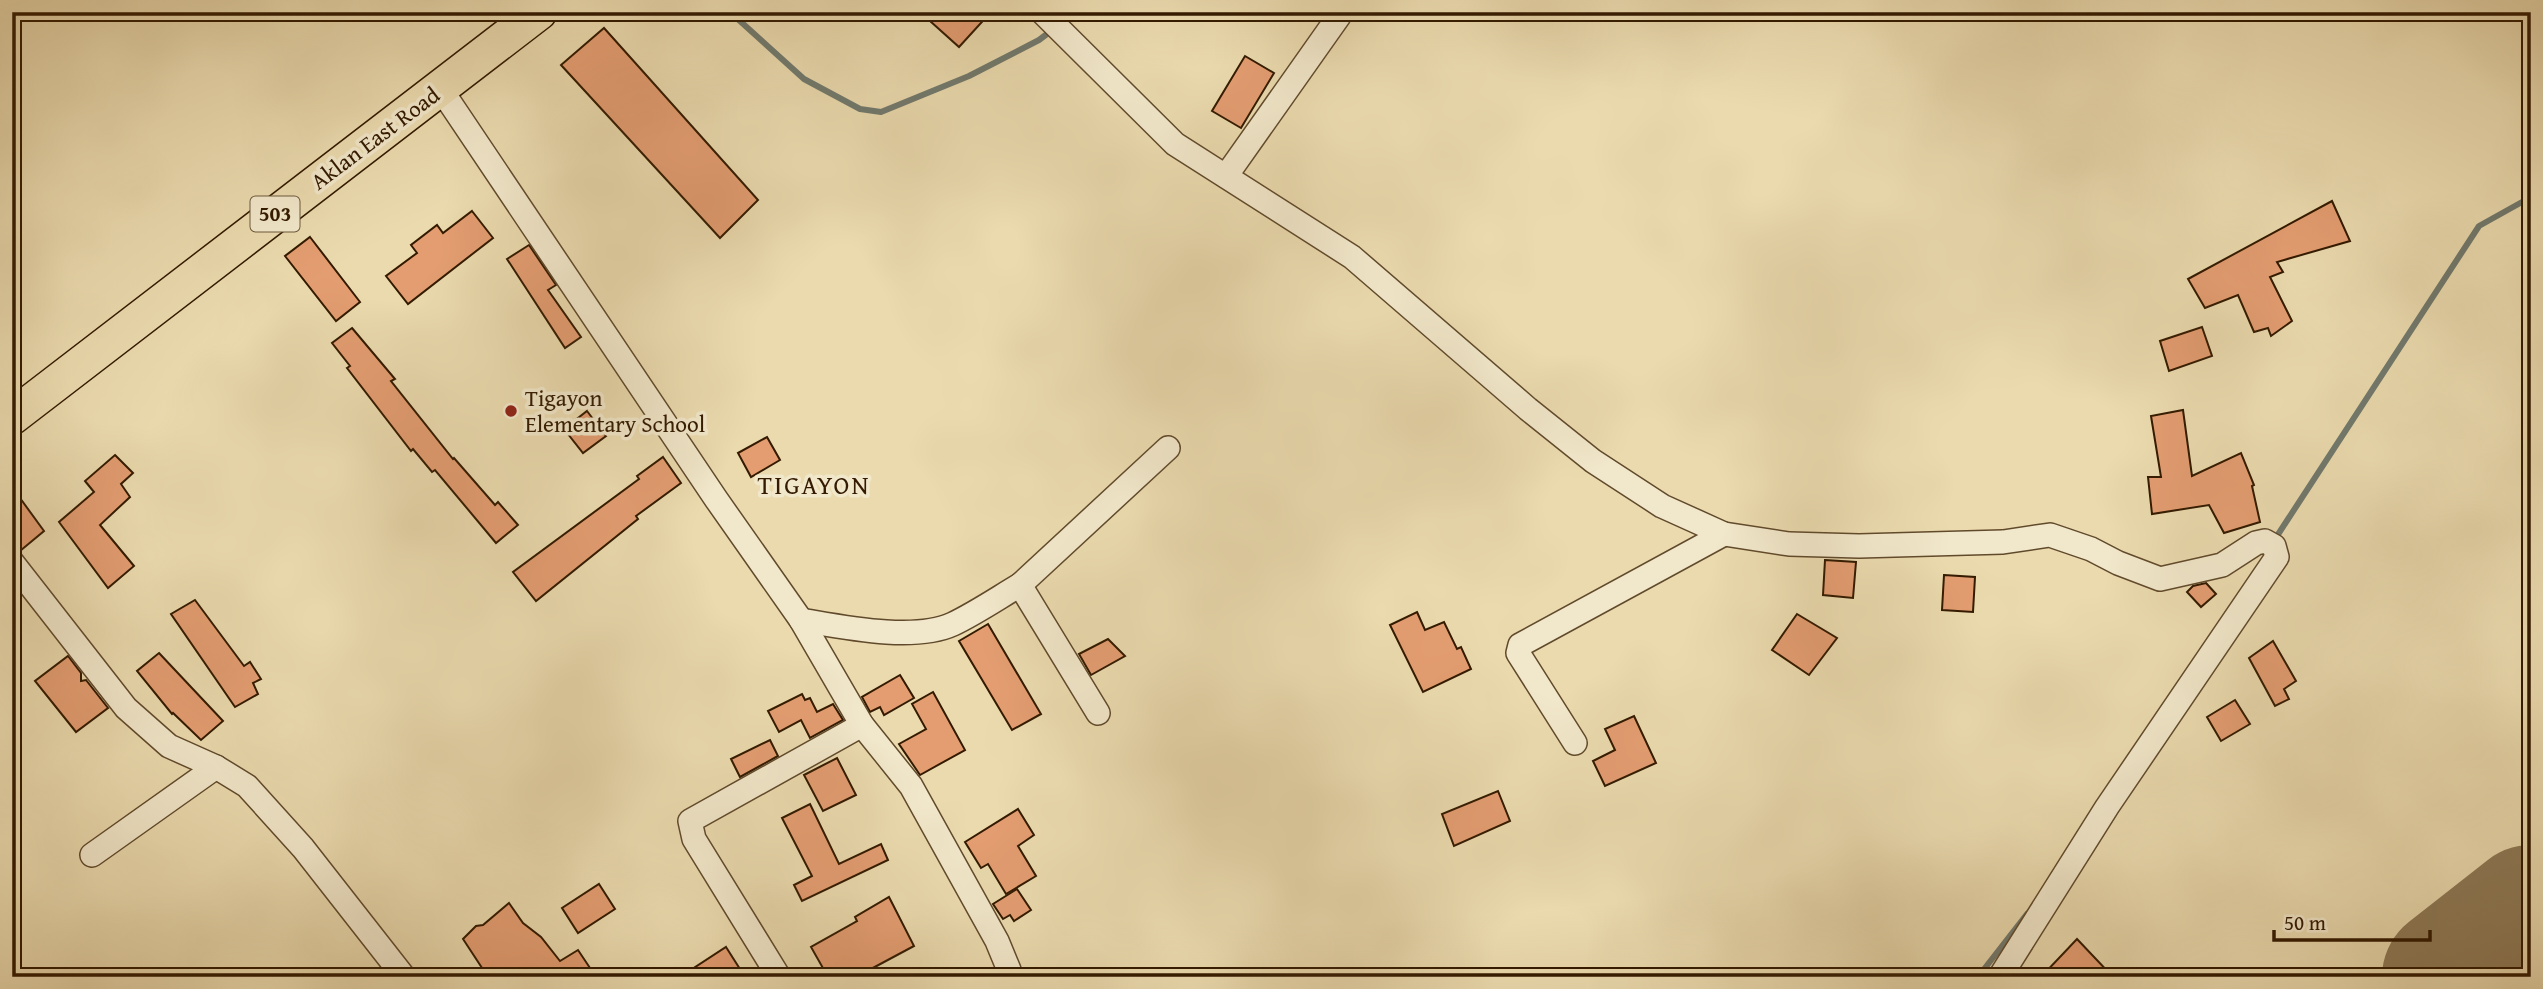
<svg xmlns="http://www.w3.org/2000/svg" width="2543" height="989" font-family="'Gentium Book Plus',serif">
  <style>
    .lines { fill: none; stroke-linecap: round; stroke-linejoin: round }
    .stream { stroke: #71796d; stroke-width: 6 }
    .runway { stroke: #8e7a57; stroke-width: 140 }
    .building { fill: #e39d71; stroke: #331a00; stroke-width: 2 }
    .street-casing { stroke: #614a2c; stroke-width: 26 }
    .primary-casing { stroke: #331a00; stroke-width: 38 }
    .street { stroke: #f1e7ca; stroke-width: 23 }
    .primary { stroke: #eadaae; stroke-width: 35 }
    .poi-dot { fill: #8f2418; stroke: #f1e7ca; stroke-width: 2.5 }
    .labels { text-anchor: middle; stroke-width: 7; stroke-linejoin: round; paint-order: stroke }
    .shield { fill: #f1e7ca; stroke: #6c583d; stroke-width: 2 }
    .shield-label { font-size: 21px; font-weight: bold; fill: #331a00 }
    .street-label { font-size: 23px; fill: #331a00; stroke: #f1e7ca }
    .poi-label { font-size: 23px; fill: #331a00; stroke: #f1e7ca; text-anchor: start }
    .quarter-label { font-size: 26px; letter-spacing: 2px; fill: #331a00; stroke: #f1e7ca }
  </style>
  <rect width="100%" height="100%" fill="#eadaae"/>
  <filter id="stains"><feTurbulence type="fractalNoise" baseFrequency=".00286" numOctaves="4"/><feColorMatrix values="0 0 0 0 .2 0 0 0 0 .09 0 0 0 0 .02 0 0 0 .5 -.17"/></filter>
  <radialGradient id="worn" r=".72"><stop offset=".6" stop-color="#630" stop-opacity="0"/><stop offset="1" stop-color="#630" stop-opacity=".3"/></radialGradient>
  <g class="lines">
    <g class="stream">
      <path d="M 730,12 L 804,79 L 860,109 L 881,112 L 969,76 L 1039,40 L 1076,12"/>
      <path d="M 2277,536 L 2479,226 L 2531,197"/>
      <path d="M 1978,977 L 2027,914"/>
    </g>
    <path class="runway" d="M 2452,977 L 2531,915"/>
  </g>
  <g class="building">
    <path d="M 920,12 L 991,12 L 959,47 Z"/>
    <path d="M 604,28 L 758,200 L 720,238 L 561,65 Z"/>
    <path d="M 1245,56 L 1274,73 L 1241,128 L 1212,111 Z"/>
    <path d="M 2332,201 L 2350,241 L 2277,262 L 2283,272 L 2270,277 L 2292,321 L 2271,336 L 2268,328 L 2254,332 L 2238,295 L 2205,308 L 2188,279 Z"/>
    <path d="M 472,211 L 493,238 L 408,304 L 386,276 L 417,253 L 411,245 L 437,225 L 443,233 Z"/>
    <path d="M 310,237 L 360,302 L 336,321 L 285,256 Z"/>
    <path d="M 529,245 L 556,285 L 548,290 L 581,337 L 565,348 L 507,259 Z"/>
    <path d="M 2202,327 L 2212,356 L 2169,371 L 2160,341 Z"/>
    <path d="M 352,328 L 395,379 L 391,381 L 453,459 L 454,458 L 495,505 L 498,502 L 518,525 L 496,543 L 435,470 L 432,472 L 413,449 L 411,451 L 347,368 L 350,366 L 332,343 Z"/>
    <path d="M 2183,410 L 2192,476 L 2241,453 L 2254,485 L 2252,486 L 2260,522 L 2224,533 L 2209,505 L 2152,514 L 2148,477 L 2161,477 L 2151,416 Z"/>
    <path d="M 587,411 L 606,436 L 583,453 L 564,429 Z"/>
    <path d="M 767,437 L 780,460 L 751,477 L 738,453 Z"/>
    <path d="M 115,455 L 133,473 L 121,484 L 130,497 L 100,525 L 134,566 L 108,588 L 59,522 L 94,492 L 85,481 Z"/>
    <path d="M 663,457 L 681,483 L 636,516 L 638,519 L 536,601 L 513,572 L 639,479 L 637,476 Z"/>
    <path d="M 12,487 L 44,531 L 20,551 L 12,536 Z"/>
    <path d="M 1825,560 L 1856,562 L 1853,598 L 1823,595 Z"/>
    <path d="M 1944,575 L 1975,577 L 1973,612 L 1942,610 Z"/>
    <path d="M 2206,583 L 2216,594 L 2201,607 L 2187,592 L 2193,586 Z"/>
    <path d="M 195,600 L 244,666 L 250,662 L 261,679 L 253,683 L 258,694 L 235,707 L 171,614 Z"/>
    <path d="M 1417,612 L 1425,630 L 1444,622 L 1457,649 L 1461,647 L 1471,669 L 1423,692 L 1390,625 Z"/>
    <path d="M 1797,614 L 1837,638 L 1809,675 L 1772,650 Z"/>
    <path d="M 988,624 L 1041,714 L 1012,730 L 959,641 Z"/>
    <path d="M 1108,639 L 1125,656 L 1091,675 L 1079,654 Z"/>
    <path d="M 2273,641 L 2296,681 L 2284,689 L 2289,699 L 2275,706 L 2249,658 Z"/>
    <path d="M 159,653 L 223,721 L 201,740 L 173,713 L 172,714 L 137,671 Z"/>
    <path d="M 68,656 L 81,673 L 81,681 L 86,680 L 108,708 L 76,732 L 35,681 Z"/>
    <path d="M 900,675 L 914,698 L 884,715 L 880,707 L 870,712 L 862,697 Z"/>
    <path d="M 933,692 L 965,750 L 920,775 L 899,744 L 926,729 L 912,704 Z"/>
    <path d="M 802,694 L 805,700 L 810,698 L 817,712 L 833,704 L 843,720 L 810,738 L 801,720 L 779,732 L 768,711 Z"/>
    <path d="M 2235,700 L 2250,724 L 2221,741 L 2207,717 Z"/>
    <path d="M 1634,716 L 1656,763 L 1605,786 L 1593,761 L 1615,750 L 1605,729 Z"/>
    <path d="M 770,740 L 778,756 L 740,777 L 731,759 Z"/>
    <path d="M 837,758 L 856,795 L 823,811 L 804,775 Z"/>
    <path d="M 1498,791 L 1510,821 L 1454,846 L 1442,814 Z"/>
    <path d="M 810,804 L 839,864 L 881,844 L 888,860 L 802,901 L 794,885 L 812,876 L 782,818 Z"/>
    <path d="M 1018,809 L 1034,835 L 1018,846 L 1036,876 L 1006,894 L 988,864 L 981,868 L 965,842 Z"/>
    <path d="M 599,884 L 615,909 L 578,933 L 562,908 Z"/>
    <path d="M 1017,889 L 1031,910 L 1014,921 L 1010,915 L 1003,919 L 993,904 Z"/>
    <path d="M 889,897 L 914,946 L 871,969 L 876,977 L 828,977 L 811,947 L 857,921 L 855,917 Z"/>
    <path d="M 509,903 L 523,923 L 541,937 L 560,961 L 578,950 L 596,977 L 488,977 L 463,939 L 476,926 L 483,925 Z"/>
    <path d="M 2077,939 L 2113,977 L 2041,977 Z"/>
    <path d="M 726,947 L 745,977 L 680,977 Z"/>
  </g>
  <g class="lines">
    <g class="street-casing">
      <g id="street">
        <path d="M 1042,12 L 1175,144 L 1352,257 L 1528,409 L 1593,461 L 1662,506 L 1724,534 L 1789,544 L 1859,546 L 2003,542 L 2050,535 L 2091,549 L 2118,563 L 2160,579 L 2222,565 L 2256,543 L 2265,541 L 2274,546 L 2277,557 L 2107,807 L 2000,977"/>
        <path d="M 440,88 L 716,499 L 801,620 L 862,725 L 911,786 L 997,941 L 1009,970 L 1005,977"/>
        <path d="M 1226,176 L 1339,16"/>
        <path d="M 12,562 L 126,708 L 169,746 L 216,767 L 247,786 L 303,848 L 404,977"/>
        <path d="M 1020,585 L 1168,448"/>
        <path d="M 801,620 C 843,627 914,642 953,624 C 976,613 998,598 1020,585 L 1098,713"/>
        <path d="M 1575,743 L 1518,653 L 1520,645 L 1724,534"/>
        <path d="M 92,855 L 216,767"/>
        <path d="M 779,977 L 694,839 L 690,821 L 862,725"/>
      </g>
    </g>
    <g class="primary-casing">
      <path id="primary" d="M 12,417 L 539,12"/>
    </g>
    <use href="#street" class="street"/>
    <use href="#primary" class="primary"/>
  </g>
  <circle class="poi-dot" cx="511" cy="411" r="7"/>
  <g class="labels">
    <rect class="shield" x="250.5" y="196.5" width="49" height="35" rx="5"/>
    <g class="shield-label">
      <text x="275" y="221">503</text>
    </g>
    <g class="street-label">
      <text transform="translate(375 138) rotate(-37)" y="8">Aklan East Road</text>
    </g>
    <g class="poi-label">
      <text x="525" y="406">Tigayon<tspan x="525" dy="26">Elementary School</tspan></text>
    </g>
    <g class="quarter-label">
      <text x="814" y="494">TIGAYON</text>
    </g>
  </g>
  <rect width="2543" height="989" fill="none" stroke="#eadaae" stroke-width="42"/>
  <rect x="14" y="14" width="2515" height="961" fill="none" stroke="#331a00" stroke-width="3.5"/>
  <rect x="21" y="21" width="2501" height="947" fill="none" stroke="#331a00" stroke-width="2"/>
  <path d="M2274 930v10h156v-10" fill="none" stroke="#331a00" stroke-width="3.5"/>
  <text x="2284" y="930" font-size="21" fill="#331a00" stroke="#f1e7ca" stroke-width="5" paint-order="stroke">50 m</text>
  <rect width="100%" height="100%" filter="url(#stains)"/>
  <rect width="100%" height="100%" fill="url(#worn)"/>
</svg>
